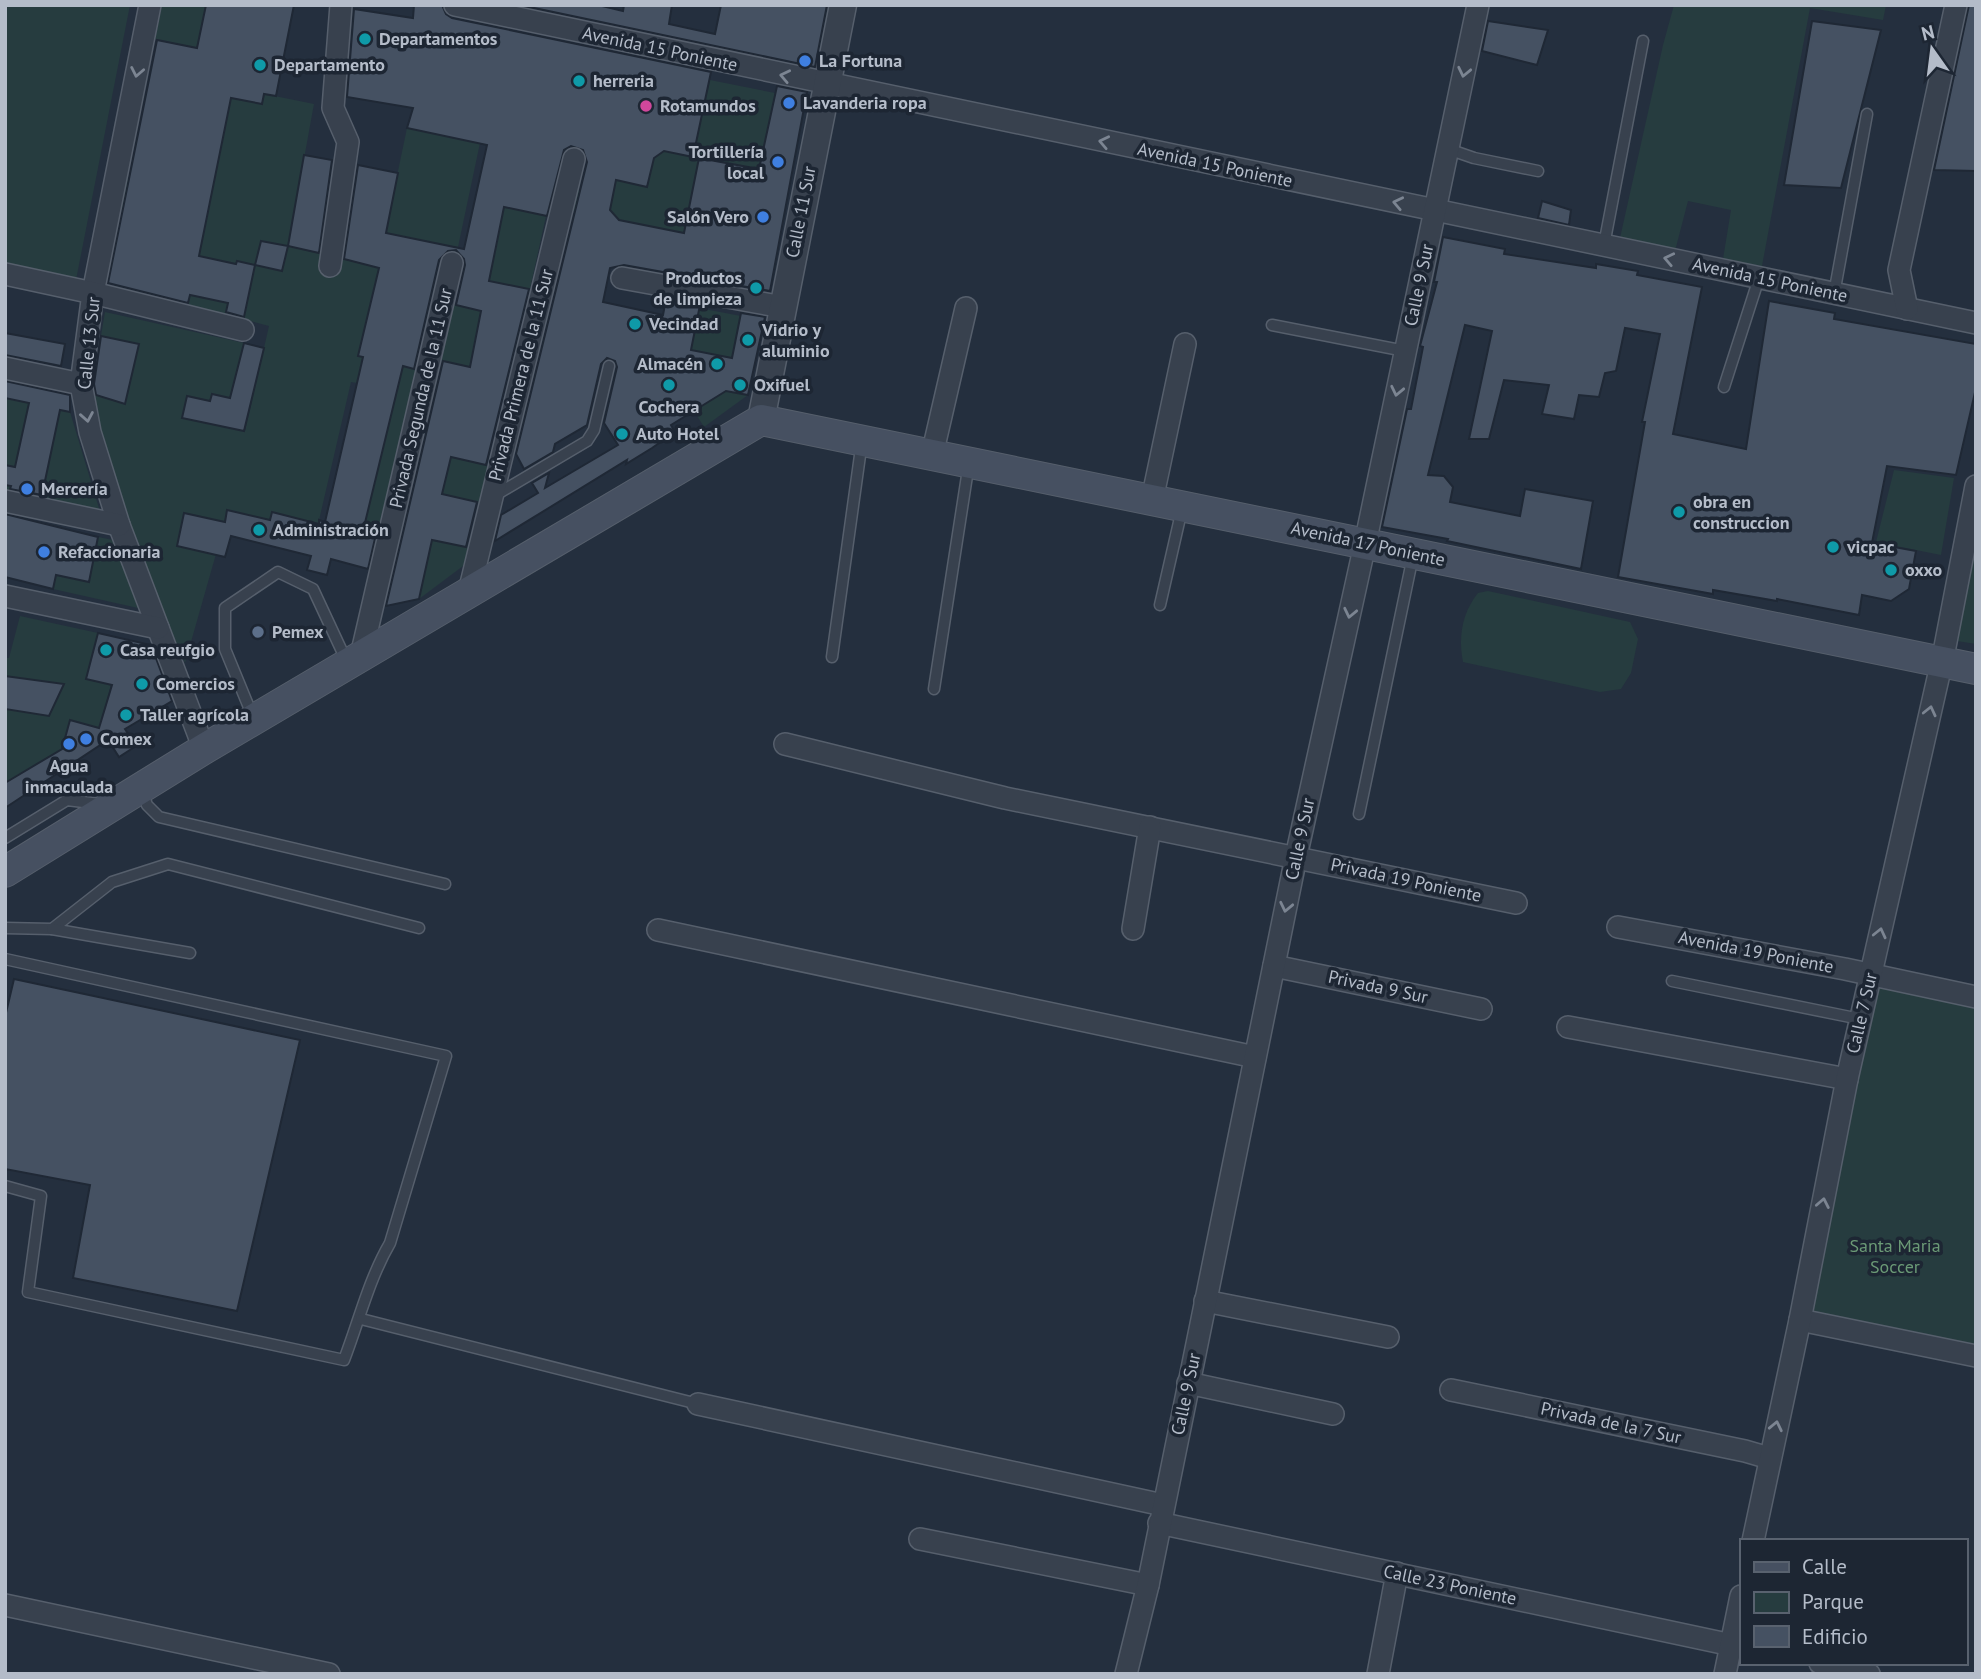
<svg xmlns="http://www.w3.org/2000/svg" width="1981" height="1679" font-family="'PT Sans',sans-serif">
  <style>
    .green { fill: #263c3f; fill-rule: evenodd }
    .building { fill: #455162; stroke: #1f2835; stroke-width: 2 }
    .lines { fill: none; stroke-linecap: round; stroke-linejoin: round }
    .service-casing { stroke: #565f6c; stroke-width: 13 }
    .minor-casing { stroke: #565f6c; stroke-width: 24 }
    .tertiary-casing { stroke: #565f6c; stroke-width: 29 }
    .secondary-casing { stroke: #565f6c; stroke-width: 32 }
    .service { stroke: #38414e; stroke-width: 10 }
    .minor { stroke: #38414e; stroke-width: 21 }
    .tertiary { stroke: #38414e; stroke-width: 26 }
    .secondary { stroke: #465061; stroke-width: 30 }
    .oneway { stroke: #7c8592 }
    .culture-dot { fill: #0f9aa8; stroke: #1d2633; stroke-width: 2.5 }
    .shop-dot { fill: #3f7fe0; stroke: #1d2633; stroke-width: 2.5 }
    .hotel-dot { fill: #d1479c; stroke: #1d2633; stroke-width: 2.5 }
    .service-dot { fill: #5c6f8a; stroke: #1d2633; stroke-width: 2.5 }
    .labels { text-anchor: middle; stroke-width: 7; stroke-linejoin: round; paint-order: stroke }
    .poi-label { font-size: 18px; font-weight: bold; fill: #b4bcc9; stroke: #1d2633; text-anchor: start }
    .street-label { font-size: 18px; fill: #b4bcc9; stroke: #1d2633 }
    .park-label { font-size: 18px; fill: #6b9a76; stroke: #1d2633 }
  </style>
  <rect width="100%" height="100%" fill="#242f3e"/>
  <g class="green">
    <path d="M 5,5 L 130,5 L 76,280 L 5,265 Z"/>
    <path d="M 162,5 L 212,5 L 197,47 L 157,214 L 121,208 L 126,178 L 142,181 L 172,43 L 155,39 Z"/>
    <path d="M 1674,5 L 1886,5 L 1883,20 L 1810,8 L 1762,266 L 1723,259 L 1731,210 L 1688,201 L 1675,251 L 1620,238 L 1663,45 Z"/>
    <path d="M 710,80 L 775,93 L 759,170 L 719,162 L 696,172 L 687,216 L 724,223 L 721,240 L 569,210 L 573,189 L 612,197 L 616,180 L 647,187 L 656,149 L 693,156 Z"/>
    <path d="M 265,94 L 314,104 L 288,246 L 379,268 L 370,358 L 364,384 L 351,382 L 311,555 L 269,525 L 262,523 L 263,518 L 254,516 L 252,524 L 225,518 L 224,522 L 184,513 L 216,554 L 185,663 L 158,604 L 117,492 L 90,393 L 125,404 L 139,344 L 101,336 L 105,312 L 244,343 L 230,398 L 212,394 L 210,401 L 187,396 L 182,417 L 245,431 L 269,326 L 243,319 L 255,265 L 237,261 L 225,316 L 187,308 L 190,295 L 220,301 L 227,269 L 209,264 L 210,258 L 199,256 L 231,98 L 262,104 ZM 261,241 L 288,246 L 256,265 Z"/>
    <path d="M 407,128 L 480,143 L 458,247 L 385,233 Z"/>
    <path d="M 504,207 L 546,216 L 530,289 L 489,281 Z"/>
    <path d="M 452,304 L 481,311 L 470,367 L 438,360 Z"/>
    <path d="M 699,308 L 741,316 L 732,358 L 691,350 Z"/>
    <path d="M 394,364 L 417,369 L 377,534 L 363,531 L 367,518 L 363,516 Z"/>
    <path d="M 707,387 L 748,395 L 704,427 L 694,411 Z"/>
    <path d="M 5,398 L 70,412 L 101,515 L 40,503 L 45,481 L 23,434 L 9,496 L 5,496 Z"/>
    <path d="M 451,457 L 488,466 L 479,503 L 442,494 Z"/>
    <path d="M 1894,470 L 1954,478 L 1941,555 L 1876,542 Z"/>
    <path d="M 1976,519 L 1976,644 L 1951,640 Z"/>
    <path d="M 98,537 L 113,540 L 138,608 L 53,589 L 56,575 L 89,582 Z"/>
    <path d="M 432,540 L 470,548 L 467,563 L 419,599 Z"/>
    <path d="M 1488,591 L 1630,622 L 1638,639 L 1631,673 L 1621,689 L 1600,692 L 1463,662 C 1458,637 1462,613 1478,593 Z"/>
    <path d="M 20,616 L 98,633 L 86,679 L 111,685 L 99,728 L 70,721 L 54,774 L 5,783 L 5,709 L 49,716 L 63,685 L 5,676 L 5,658 L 9,658 Z"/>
    <path d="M 1870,975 L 1976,997 L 1976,1356 L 1800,1320 Z"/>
  </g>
  <g class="building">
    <path d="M 206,5 L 294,5 L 276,96 L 264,94 L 262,104 L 231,98 L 199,256 L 236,264 L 237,261 L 255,265 L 244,317 L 226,312 L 228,303 L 190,295 L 188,303 L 108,283 L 157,40 L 197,48 Z"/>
    <path d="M 414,5 L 442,5 L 446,14 L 452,18 L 711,72 L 693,157 L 664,151 L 654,158 L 647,187 L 616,180 L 610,210 L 619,220 L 684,233 L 699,158 L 759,169 L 777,86 L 807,92 L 770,291 L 624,265 L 610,268 L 603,302 L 663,315 L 666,299 L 700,305 L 691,350 L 732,358 L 741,313 L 765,317 L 748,395 L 726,391 L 671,425 L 675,432 L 652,448 L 626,464 L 627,460 L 495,541 L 501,515 L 538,493 L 532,483 L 549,473 L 545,488 L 618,445 L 604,423 L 617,367 L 615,361 L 607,358 L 601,364 L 587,425 L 555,444 L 553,452 L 524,469 L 516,454 L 587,162 L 583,150 L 571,146 L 564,150 L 547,216 L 504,207 L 489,281 L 529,289 L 486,465 L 451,457 L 442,494 L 477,502 L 466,547 L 432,540 L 419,599 L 386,606 L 443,361 L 470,367 L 481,311 L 456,305 L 465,265 L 464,259 L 456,250 L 448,251 L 439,260 L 414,369 L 403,366 L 363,531 L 376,534 L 368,569 L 331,559 L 327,575 L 307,570 L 311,556 L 231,536 L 225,557 L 177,546 L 184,513 L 225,522 L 227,510 L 270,520 L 272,512 L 319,524 L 319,520 L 325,522 L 363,357 L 358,356 L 379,268 L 344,259 L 358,165 L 398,173 L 386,233 L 464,249 L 487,145 L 407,128 L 413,108 L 347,97 L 354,9 L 413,18 Z"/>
    <path d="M 520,5 L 598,5 L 623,11 L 624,5 L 672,5 L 669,24 L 715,34 L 721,5 L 827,5 L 815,67 Z"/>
    <path d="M 1969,5 L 1976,5 L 1976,171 L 1934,170 Z"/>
    <path d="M 1488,21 L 1548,30 L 1537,65 L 1482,51 Z"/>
    <path d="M 1812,21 L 1881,30 L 1841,188 L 1784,185 Z"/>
    <path d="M 304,155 L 332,160 L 319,253 L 288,246 Z"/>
    <path d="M 1542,201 L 1571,210 L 1569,225 L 1538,218 Z"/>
    <path d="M 1443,237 L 1505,249 L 1504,254 L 1596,268 L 1596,264 L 1638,271 L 1637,275 L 1702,287 L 1673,434 L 1746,449 L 1769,301 L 1835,313 L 1834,319 L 1976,344 L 1976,388 L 1956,475 L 1887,466 L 1872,543 L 1916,551 L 1909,589 L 1891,601 L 1862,595 L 1859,615 L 1777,599 L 1777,601 L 1713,590 L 1713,594 L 1618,577 L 1645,422 L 1642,422 L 1660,334 L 1625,328 L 1616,371 L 1605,373 L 1599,397 L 1579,395 L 1574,419 L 1542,414 L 1549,385 L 1504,380 L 1489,439 L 1469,439 L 1492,331 L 1465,325 L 1428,475 L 1444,476 L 1453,487 L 1450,502 L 1520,516 L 1525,489 L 1593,501 L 1581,569 L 1447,541 L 1448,539 L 1382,527 L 1407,409 L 1411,409 L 1423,347 L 1420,346 L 1437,282 L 1434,282 Z"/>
    <path d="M 261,241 L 288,246 L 282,271 L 255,265 Z"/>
    <path d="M 5,333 L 65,344 L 61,366 L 5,355 Z"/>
    <path d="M 101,336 L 139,344 L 125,404 L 96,395 L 94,384 Z"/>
    <path d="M 244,343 L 264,348 L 244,431 L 182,418 L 187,396 L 210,401 L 212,394 L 230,398 Z"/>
    <path d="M 5,381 L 70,395 L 70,412 L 60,410 L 42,495 L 10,489 L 11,486 L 5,485 L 5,465 L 15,467 L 29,403 L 5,398 Z"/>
    <path d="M 5,514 L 98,537 L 89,582 L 56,575 L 53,589 L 5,577 Z"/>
    <path d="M 98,633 L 151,645 L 172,701 L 125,729 L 136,746 L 119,757 L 108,740 L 5,808 L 5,783 L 62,749 L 70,720 L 99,728 L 112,685 L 86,679 Z"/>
    <path d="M 5,676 L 64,684 L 49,716 L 5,709 Z"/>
    <path d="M 14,979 L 300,1040 L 237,1311 L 73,1278 L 90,1185 L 5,1169 L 5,1017 Z"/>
  </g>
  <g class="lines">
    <g class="service-casing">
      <g id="service">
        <path d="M 1448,149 L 1474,158 L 1538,171"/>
        <path d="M 1604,245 L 1643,41"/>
        <path d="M 1834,294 L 1867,114"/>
        <path d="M 1272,325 L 1405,351"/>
        <path d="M 1724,387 L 1759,278"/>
        <path d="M 494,496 L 587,441 L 594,430 L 609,366"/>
        <path d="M 1160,605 L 1182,509"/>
        <path d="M 832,657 L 862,441"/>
        <path d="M 934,689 L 969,463"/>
        <path d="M 253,717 L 225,649 L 225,608 L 278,572 L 313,589 L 347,662"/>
        <path d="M 142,790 L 147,805 L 159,817 L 445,884"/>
        <path d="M 1359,814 L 1413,556"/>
        <path d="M 5,838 L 67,800 L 100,804"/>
        <path d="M 5,928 L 52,929 L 112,882 L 168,864 L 419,928"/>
        <path d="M 52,929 L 190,953"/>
        <path d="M 5,959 L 446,1056 L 390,1243 C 369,1279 359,1321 344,1360 L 28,1292 L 41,1196 L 5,1186"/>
        <path d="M 1672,981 L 1860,1019"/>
        <path d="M 361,1319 L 698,1404"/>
      </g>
    </g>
    <g class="minor-casing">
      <g id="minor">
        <path d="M 150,5 L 93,293 L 81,384 L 90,432 L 119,525 L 204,749"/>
        <path d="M 455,5 L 1976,323"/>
        <path d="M 330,266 L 348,142 L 333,108 L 341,5"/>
        <path d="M 5,274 L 93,293 L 243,330"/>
        <path d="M 622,278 L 783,307"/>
        <path d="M 1907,309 L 1899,270 L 1956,5"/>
        <path d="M 5,368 L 81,384"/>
        <path d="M 932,455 L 966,308"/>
        <path d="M 1152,500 L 1185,344"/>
        <path d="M 5,501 L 119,525"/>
        <path d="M 469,592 L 574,159"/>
        <path d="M 5,596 L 158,628"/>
        <path d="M 361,656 L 452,263"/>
        <path d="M 785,744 L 1005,798 L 1516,903"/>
        <path d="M 1618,927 L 1845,969 L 1976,997"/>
        <path d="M 1133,929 L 1150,827"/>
        <path d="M 658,930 L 1255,1057"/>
        <path d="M 1274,966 L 1481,1009"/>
        <path d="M 1568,1027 L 1847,1079"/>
        <path d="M 1205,1301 L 1388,1337"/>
        <path d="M 1800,1320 L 1976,1356"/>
        <path d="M 1188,1383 L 1333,1414"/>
        <path d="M 1451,1390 L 1745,1451 L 1769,1458"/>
        <path d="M 698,1404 L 1163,1505"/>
        <path d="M 1159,1523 L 1741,1647"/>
        <path d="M 920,1539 L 1148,1585"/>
        <path d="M 1753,1541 L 1800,1320 L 1847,1079 L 1944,652 L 1976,486"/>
        <path d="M 5,1605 L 329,1674"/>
        <path d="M 1820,1663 L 1869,1674"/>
        <path d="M 1126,1674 L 1148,1585 L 1296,857 L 1365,544 L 1478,5"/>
        <path d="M 1378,1674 L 1397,1573"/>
        <path d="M 1725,1674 L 1741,1596"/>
      </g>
    </g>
    <g class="tertiary-casing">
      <path id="tertiary" d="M 761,420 L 843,5"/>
    </g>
    <g class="secondary-casing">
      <path id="secondary" d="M 5,872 L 204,749 L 761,420 L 1976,669"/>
    </g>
    <use href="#service" class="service"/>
    <use href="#minor" class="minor"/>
    <use href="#tertiary" class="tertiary"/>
    <use href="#secondary" class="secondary"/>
  </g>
  <defs><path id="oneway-chevron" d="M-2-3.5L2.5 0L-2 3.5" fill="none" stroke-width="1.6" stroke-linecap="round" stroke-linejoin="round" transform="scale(1.75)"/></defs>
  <g class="oneway">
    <use href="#oneway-chevron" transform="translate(137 72) rotate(101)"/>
    <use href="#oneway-chevron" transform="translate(1464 72) rotate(102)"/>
    <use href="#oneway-chevron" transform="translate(785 76) rotate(-168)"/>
    <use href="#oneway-chevron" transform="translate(1104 142) rotate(-168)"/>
    <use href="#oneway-chevron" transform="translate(1398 203) rotate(-168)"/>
    <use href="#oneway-chevron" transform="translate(1669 259) rotate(-168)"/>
    <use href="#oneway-chevron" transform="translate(1397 391) rotate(102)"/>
    <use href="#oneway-chevron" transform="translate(87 417) rotate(80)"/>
    <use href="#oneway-chevron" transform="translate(1350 613) rotate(102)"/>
    <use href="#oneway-chevron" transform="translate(1930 711) rotate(-77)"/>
    <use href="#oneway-chevron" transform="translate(1286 907) rotate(102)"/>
    <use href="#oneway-chevron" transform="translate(1880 933) rotate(-77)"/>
    <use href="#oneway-chevron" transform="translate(1823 1203) rotate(-79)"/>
    <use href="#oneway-chevron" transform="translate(1776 1426) rotate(-78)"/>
  </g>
  <g class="culture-dot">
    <circle cx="365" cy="39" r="7"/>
    <circle cx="260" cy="65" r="7"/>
    <circle cx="579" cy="81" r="7"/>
    <circle cx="756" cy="288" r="7"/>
    <circle cx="635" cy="324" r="7"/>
    <circle cx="748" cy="340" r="7"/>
    <circle cx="717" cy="364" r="7"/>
    <circle cx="669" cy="385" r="7"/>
    <circle cx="740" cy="385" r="7"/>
    <circle cx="622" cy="434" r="7"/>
    <circle cx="1679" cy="512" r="7"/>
    <circle cx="259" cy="530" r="7"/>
    <circle cx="1833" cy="547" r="7"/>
    <circle cx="1891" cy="570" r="7"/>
    <circle cx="106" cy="650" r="7"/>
    <circle cx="142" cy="684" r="7"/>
    <circle cx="126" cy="715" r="7"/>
  </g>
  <g class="shop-dot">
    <circle cx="805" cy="61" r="7"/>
    <circle cx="789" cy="103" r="7"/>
    <circle cx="778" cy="162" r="7"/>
    <circle cx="763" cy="217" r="7"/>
    <circle cx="27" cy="489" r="7"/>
    <circle cx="44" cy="552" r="7"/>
    <circle cx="86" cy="739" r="7"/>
    <circle cx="69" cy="744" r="7"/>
  </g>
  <circle class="hotel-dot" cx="646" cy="106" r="7"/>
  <circle class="service-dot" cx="258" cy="632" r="7"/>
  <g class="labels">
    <g class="poi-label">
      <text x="379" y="45">Departamentos</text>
      <text x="819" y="67">La Fortuna</text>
      <text x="274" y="71">Departamento</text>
      <text x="593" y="87">herreria</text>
      <text x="803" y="109">Lavanderia ropa</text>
      <text x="660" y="112">Rotamundos</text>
      <text x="764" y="158" text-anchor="end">Tortillería<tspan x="764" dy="21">local</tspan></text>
      <text x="749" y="223" text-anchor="end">Salón Vero</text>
      <text x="742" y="284" text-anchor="end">Productos<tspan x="742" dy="21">de limpieza</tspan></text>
      <text x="649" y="330">Vecindad</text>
      <text x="762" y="336">Vidrio y<tspan x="762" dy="21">aluminio</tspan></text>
      <text x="703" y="370" text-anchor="end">Almacén</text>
      <text x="754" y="391">Oxifuel</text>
      <text x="669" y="413" text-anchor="middle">Cochera</text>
      <text x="636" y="440">Auto Hotel</text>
      <text x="41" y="495">Mercería</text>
      <text x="1693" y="508">obra en<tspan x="1693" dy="21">construccion</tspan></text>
      <text x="273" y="536">Administración</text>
      <text x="1847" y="553">vicpac</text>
      <text x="58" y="558">Refaccionaria</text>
      <text x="1905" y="576">oxxo</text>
      <text x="272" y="638">Pemex</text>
      <text x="120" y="656">Casa reufgio</text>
      <text x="156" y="690">Comercios</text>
      <text x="140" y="721">Taller agrícola</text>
      <text x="100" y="745">Comex</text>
      <text x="69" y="772" text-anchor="middle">Agua<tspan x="69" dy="21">inmaculada</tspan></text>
    </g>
    <g class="street-label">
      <text transform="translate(660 49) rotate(12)" y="6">Avenida 15 Poniente</text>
      <text transform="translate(1215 165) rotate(12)" y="6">Avenida 15 Poniente</text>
      <text transform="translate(801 212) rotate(-79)" y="6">Calle 11 Sur</text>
      <text transform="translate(1770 280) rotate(12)" y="6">Avenida 15 Poniente</text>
      <text transform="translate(1419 285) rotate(-78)" y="6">Calle 9 Sur</text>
      <text transform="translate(89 343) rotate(-84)" y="6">Calle 13 Sur</text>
      <text transform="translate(521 375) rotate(-76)" y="6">Privada Primera de la 11 Sur</text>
      <text transform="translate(421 398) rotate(-77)" y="6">Privada Segunda de la 11 Sur</text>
      <text transform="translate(1368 544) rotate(12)" y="6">Avenida 17 Poniente</text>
      <text transform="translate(1300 839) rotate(-78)" y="6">Calle 9 Sur</text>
      <text transform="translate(1406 880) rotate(12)" y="6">Privada 19 Poniente</text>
      <text transform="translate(1756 952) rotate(11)" y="6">Avenida 19 Poniente</text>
      <text transform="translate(1378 987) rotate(12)" y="6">Privada 9 Sur</text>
      <text transform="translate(1862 1013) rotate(-77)" y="6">Calle 7 Sur</text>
      <text transform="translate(1186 1394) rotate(-78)" y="6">Calle 9 Sur</text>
      <text transform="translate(1611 1423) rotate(12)" y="6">Privada de la 7 Sur</text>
      <text transform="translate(1450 1585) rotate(12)" y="6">Calle 23 Poniente</text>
    </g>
    <g class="park-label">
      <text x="1895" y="1252">Santa Maria<tspan x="1895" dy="21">Soccer</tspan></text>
    </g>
  </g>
  <rect width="1981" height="1679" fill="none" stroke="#b4bcc9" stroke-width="14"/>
  <rect x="1740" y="1539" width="228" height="126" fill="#1d2633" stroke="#59626f" stroke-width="2"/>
  <rect x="1754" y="1562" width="35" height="10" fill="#465061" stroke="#59626f" stroke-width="2"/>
  <text x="1802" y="1574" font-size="21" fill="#b4bcc9">Calle</text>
  <rect x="1754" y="1592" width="35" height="21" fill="#263c3f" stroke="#59626f" stroke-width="2"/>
  <text x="1802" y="1609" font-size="21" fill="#b4bcc9">Parque</text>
  <rect x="1754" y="1626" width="35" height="21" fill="#455162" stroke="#59626f" stroke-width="2"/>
  <text x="1802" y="1644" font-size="21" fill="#b4bcc9">Edificio</text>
  <g transform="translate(1932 49) rotate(346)" stroke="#1d2633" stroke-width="5" paint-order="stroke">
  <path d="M0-5L12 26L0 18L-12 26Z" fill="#b4bcc9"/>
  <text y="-10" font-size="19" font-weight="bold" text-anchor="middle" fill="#b4bcc9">N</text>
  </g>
</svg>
